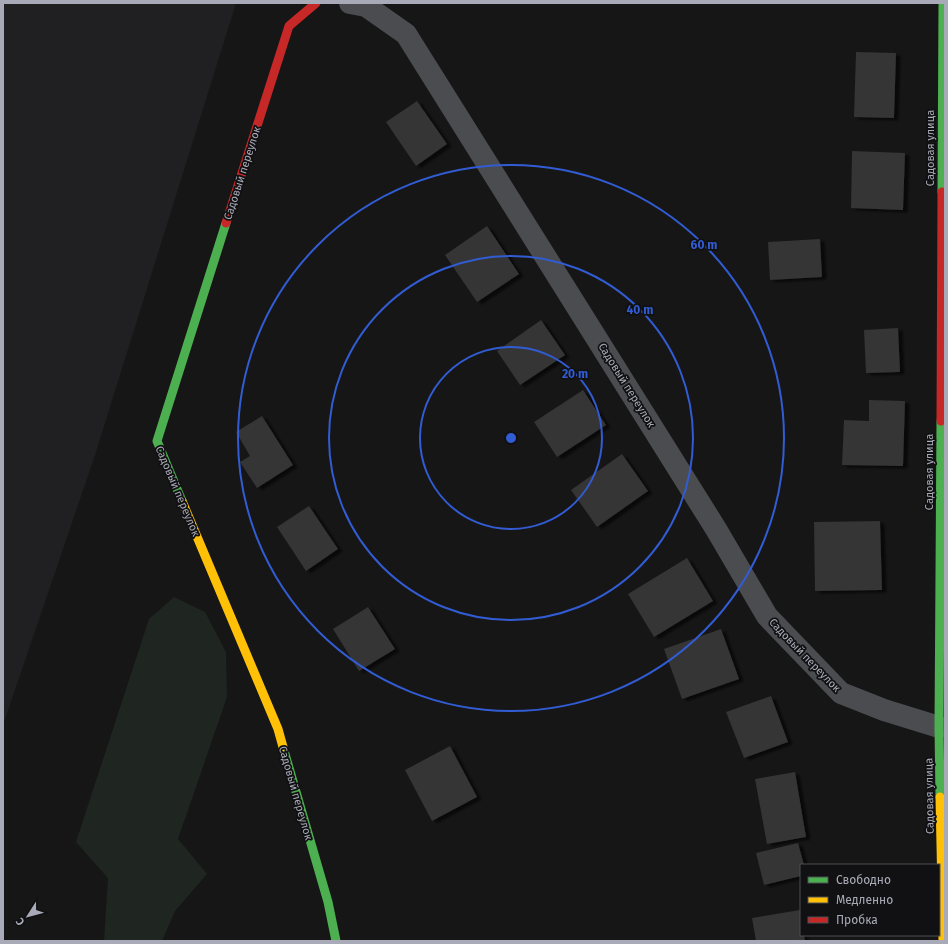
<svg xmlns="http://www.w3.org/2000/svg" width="948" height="944" font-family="'Fira Sans',sans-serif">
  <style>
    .built { fill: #202022 }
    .green { fill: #1f2520 }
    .building { fill: #343436; filter: url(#shadow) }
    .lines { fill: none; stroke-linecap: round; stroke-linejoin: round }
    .street { stroke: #4b4c4f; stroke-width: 22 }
    .fast { stroke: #4caf50; stroke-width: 9 }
    .slow { stroke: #ffc107; stroke-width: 9 }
    .jam { stroke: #c62828; stroke-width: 9 }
    .ring { fill: none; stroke: #325cd3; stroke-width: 2 }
    .labels { text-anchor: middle; stroke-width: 3.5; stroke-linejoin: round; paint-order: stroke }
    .street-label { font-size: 11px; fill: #a8abb7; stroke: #111012 }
    .centre { fill: #325cd3; stroke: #111012; stroke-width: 2 }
    .ring-label { font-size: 12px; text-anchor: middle; font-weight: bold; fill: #325cd3; stroke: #111012; stroke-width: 3.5; stroke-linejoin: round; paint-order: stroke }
  </style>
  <defs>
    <filter id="shadow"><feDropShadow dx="4.5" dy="2.5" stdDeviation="1" flood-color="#0009"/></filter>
  </defs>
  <rect width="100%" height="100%" fill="#161616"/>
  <path class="built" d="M 3,3 L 236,3 L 95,455 L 3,725 Z"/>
  <path class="green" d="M 174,597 L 205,612 L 226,652 L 227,697 L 178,839 L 207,874 L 175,911 L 162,941 L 104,941 L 108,878 L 76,842 L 149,619 Z"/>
  <g class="building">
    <path d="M 856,52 L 896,53 L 894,118 L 854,117 Z"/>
    <path d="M 417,101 L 447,144 L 416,166 L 386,122 Z"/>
    <path d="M 852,151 L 905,153 L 903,210 L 851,208 Z"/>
    <path d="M 487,226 L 519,274 L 477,302 L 445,255 Z"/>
    <path d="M 820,239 L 822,277 L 770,280 L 768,242 Z"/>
    <path d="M 541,320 L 565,355 L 520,385 L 497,351 Z"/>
    <path d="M 898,328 L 900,372 L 866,373 L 864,330 Z"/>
    <path d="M 583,390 L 606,425 L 557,457 L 534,422 Z"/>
    <path d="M 869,400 L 905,401 L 903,466 L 842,465 L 844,420 L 869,421 Z"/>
    <path d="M 262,416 L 293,465 L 257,488 L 240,462 L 250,456 L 236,432 Z"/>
    <path d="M 622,454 L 648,491 L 597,527 L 571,490 Z"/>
    <path d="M 309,506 L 338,549 L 306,571 L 277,527 Z"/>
    <path d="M 880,521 L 882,590 L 815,591 L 814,522 Z"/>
    <path d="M 687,558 L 713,601 L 654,637 L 628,594 Z"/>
    <path d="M 368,607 L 395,649 L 359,671 L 333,629 Z"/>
    <path d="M 721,629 L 739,679 L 682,699 L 664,649 Z"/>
    <path d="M 771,696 L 788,742 L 744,758 L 726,712 Z"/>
    <path d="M 450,746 L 477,797 L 432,821 L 405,770 Z"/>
    <path d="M 795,772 L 806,837 L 767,844 L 755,779 Z"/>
    <path d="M 798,843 L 804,865 L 801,865 L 801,876 L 764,885 L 756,853 Z"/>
    <path d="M 800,910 L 801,917 L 801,935 L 804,935 L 805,941 L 756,941 L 752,918 Z"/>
  </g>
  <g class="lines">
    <path class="street" d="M 350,3 L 366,6 L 406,34 L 716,529 L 767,616 L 841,693 L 884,710 L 939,727"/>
    <g class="fast">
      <path d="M 942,192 L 943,3"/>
      <path d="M 182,501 L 157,441 L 226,223"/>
      <path d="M 283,747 L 328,902 L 336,941"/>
      <path d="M 940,797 L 939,727 L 941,421"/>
    </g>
    <g class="slow">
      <path d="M 182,501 L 278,729 L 283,747"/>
      <path d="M 940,797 L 943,941"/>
    </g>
    <g class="jam">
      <path d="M 226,223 L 289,26 L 316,3"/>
      <path d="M 941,421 L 942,192"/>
    </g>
  </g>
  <g class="ring">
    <circle cx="511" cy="438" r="91"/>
    <circle cx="511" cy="438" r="182"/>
    <circle cx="511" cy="438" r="273"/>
  </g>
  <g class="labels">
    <g class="street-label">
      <text transform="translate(930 148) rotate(-90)" y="4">Садовая улица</text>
      <text transform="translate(242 173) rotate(-72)" y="4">Садовый переулок</text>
      <text transform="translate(627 385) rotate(58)" y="4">Садовый переулок</text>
      <text transform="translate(929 472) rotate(-90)" y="4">Садовая улица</text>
      <text transform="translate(178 491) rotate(67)" y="4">Садовый переулок</text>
      <text transform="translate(805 655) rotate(46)" y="4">Садовый переулок</text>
      <text transform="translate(296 793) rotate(74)" y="4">Садовый переулок</text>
      <text transform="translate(929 796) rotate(-91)" y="4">Садовая улица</text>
    </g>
  </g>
  <circle cx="511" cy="438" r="6" class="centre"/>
  <g class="ring-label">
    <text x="704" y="249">60 m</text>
    <text x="640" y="314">40 m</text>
    <text x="575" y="378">20 m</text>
  </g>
  <rect width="948" height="944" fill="none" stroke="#a8abb7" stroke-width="8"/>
  <rect x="800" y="864" width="140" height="72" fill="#111012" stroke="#4d4e54"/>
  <rect x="808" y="877" width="20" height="6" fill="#4caf50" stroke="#4d4e54"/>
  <text x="836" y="884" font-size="12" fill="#a8abb7">Свободно</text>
  <rect x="808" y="897" width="20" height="6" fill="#ffc107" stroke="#4d4e54"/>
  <text x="836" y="904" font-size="12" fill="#a8abb7">Медленно</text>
  <rect x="808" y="917" width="20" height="6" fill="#c62828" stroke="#4d4e54"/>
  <text x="836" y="924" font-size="12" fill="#a8abb7">Пробка</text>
  <g transform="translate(28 916) rotate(234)" stroke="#111012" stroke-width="3" paint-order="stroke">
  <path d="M0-3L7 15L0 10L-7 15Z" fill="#a8abb7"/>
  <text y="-6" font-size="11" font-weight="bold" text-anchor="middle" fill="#a8abb7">С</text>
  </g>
</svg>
